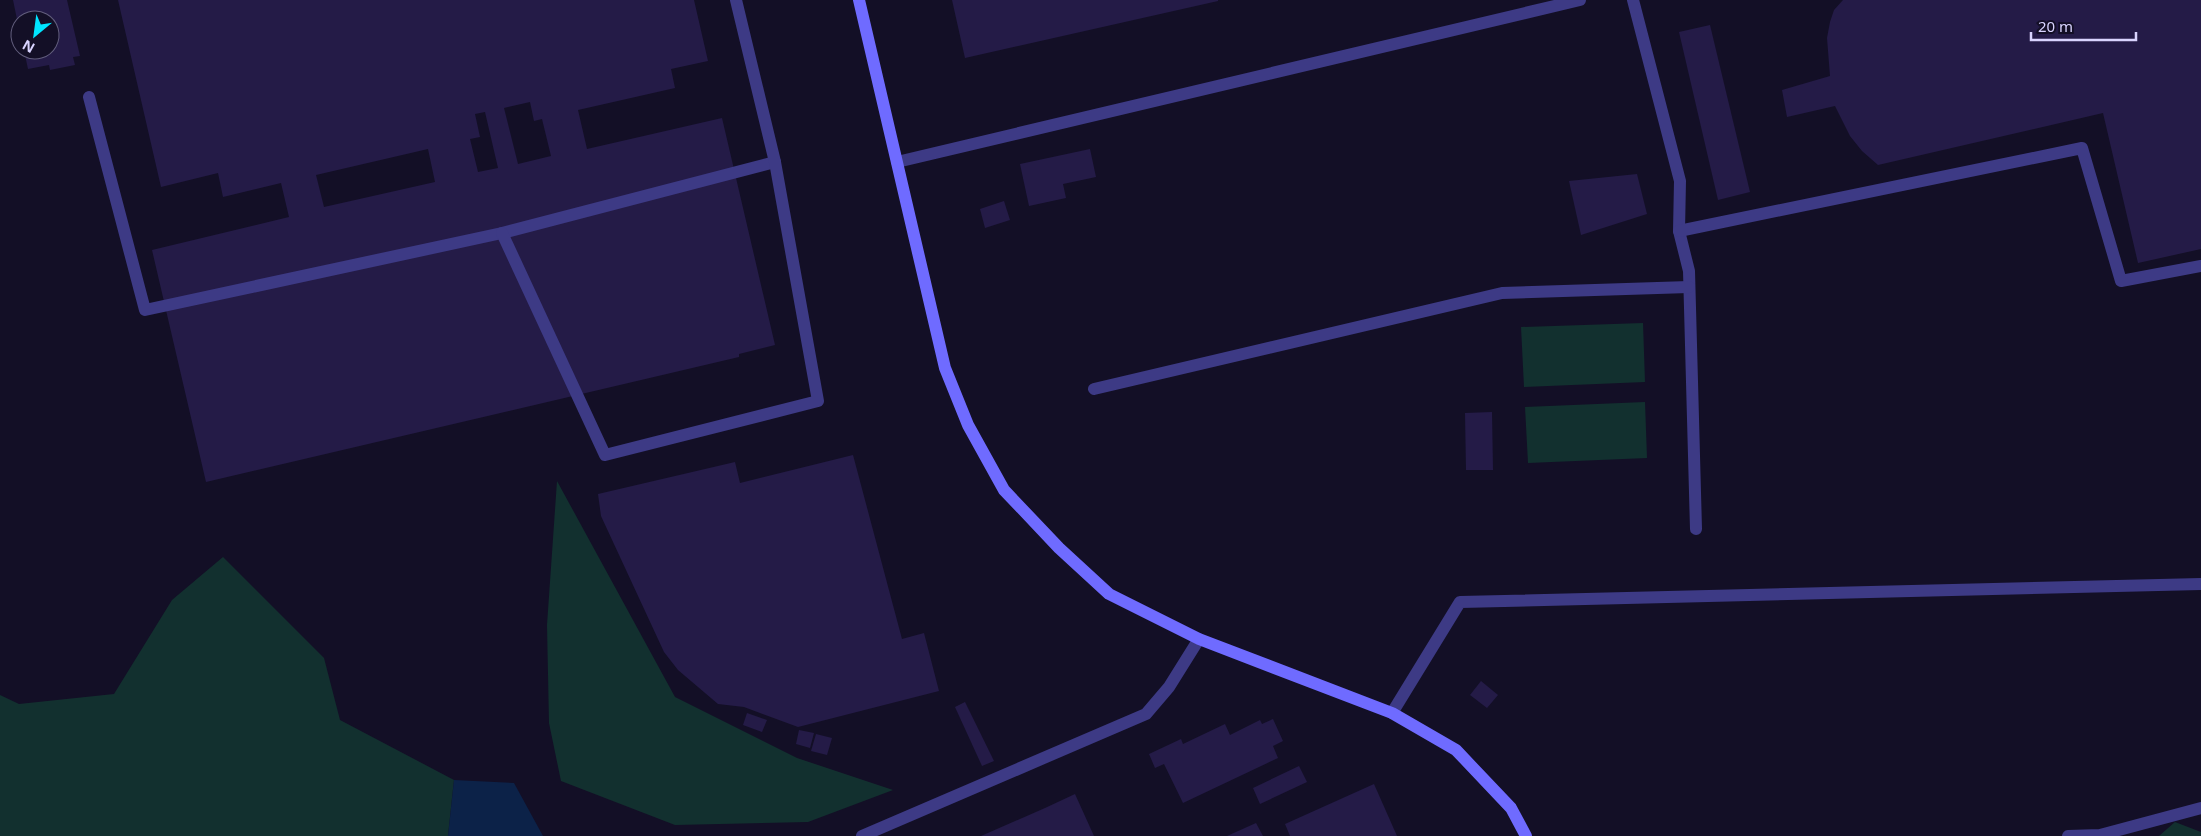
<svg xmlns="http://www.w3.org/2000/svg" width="2201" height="836" font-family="'Noto Sans',sans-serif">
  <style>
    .green { fill: #12302f }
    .water { fill: #0c2248 }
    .building { fill: #241b47; fill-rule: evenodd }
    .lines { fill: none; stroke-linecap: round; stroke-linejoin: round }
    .lane { stroke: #3d3a85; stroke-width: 12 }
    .secondary { stroke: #6f6bff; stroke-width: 12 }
  </style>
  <rect width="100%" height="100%" fill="#130f26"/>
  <g class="green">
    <path d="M 1643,323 L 1645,382 L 1524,387 L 1521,327 Z"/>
    <path d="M 1645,402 L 1647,458 L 1528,463 L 1525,407 Z"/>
    <path d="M 557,481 L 675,697 L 797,758 L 893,790 L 808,822 L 675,825 L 561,781 L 549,723 L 547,625 Z"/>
    <path d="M 223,557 L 324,658 L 340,720 L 454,780 L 448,836 L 0,836 L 0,695 L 19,704 L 114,694 L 172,600 Z"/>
    <path d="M 2175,822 L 2201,832 L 2201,836 L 2159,836 Z"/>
  </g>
  <path class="water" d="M 454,780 L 514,783 L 543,836 L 448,836 Z"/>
  <g class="building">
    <path d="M 13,0 L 67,0 L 80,56 L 73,57 L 75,65 L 50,70 L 49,65 L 28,69 L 24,50 L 50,50 L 50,20 L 20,20 L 19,29 Z"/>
    <path d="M 118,0 L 694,0 L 708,61 L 671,69 L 675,88 L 578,110 L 587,149 L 722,118 L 775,345 L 739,354 L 739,357 L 206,482 L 152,250 L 289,217 L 281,183 L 223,197 L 218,173 L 161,187 ZM 530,102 L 534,121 L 542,119 L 551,156 L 518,164 L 504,108 ZM 485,112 L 498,168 L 478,172 L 470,139 L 480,137 L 475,114 ZM 428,149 L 435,182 L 324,207 L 316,175 Z"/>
    <path d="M 952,0 L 1218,0 L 1218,1 L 965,58 Z"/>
    <path d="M 1843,0 L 2201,0 L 2201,249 L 2138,263 L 2103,113 L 1878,165 L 1862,151 L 1850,136 L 1835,106 L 1787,117 L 1782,90 L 1830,76 L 1827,38 L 1830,22 L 1834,10 Z"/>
    <path d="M 1710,25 L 1750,192 L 1718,200 L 1679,32 Z"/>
    <path d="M 1090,149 L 1096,177 L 1063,184 L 1066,198 L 1029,206 L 1020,164 Z"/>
    <path d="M 1637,174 L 1647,214 L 1581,235 L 1569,181 Z"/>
    <path d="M 1004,201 L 1010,220 L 985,228 L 980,209 Z"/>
    <path d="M 1492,412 L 1493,470 L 1466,470 L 1465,413 Z"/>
    <path d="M 853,455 L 902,639 L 924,633 L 939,691 L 798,727 L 744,707 L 718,704 L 678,670 L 664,652 L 601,516 L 598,494 L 735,462 L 740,483 Z"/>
    <path d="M 1481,681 L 1498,695 L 1487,708 L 1470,695 Z"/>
    <path d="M 965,702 L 994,761 L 982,766 L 955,707 Z"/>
    <path d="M 747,713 L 767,720 L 762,732 L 743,725 Z"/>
    <path d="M 1273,719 L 1283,741 L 1273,746 L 1278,758 L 1183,803 L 1164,764 L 1155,768 L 1149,754 L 1181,739 L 1183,744 L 1225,724 L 1230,735 L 1260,720 L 1262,724 Z"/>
    <path d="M 799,730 L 814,733 L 810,748 L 796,744 Z"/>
    <path d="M 816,734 L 832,738 L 827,755 L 811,751 Z"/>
    <path d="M 1299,766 L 1307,782 L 1260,804 L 1253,788 Z"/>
    <path d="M 1374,784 L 1397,836 L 1290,836 L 1285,824 Z"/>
    <path d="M 1075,794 L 1094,836 L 981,836 L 1045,808 Z"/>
    <path d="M 1256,823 L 1263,836 L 1227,836 Z"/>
  </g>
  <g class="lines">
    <g class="lane">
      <path d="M 1633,0 L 1680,181 L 1679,231 L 1689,271 L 1696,529"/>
      <path d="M 89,97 L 145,310 L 502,233 L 775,162"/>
      <path d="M 897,162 L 1580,0"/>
      <path d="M 1679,231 L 2082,148 L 2121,281 L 2201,266"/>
      <path d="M 502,233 L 605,455 L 818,401 L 775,162 L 736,0"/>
      <path d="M 1094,389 L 1502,293 L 1689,287"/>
      <path d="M 1392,713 L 1460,602 L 2201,584"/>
      <path d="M 862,836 L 1146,714 L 1169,687 L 1199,639"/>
      <path d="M 2068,836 L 2100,835 L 2201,808"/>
    </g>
    <path class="secondary" d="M 859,0 L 945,368 L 968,425 L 1004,490 L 1059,548 L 1109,594 L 1199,639 L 1392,713 L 1456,750 L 1511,808 L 1526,836"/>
  </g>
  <g transform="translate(35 35) rotate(209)"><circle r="24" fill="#130f26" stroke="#625e7d"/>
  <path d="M0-4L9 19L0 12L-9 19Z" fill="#00e5ff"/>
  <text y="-8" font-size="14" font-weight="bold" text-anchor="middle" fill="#d9d4ff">N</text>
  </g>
  <path d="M2031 32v8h105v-8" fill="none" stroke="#d9d4ff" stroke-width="2.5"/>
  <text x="2038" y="32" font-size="15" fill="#d9d4ff" stroke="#130f26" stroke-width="4" paint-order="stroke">20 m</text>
</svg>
